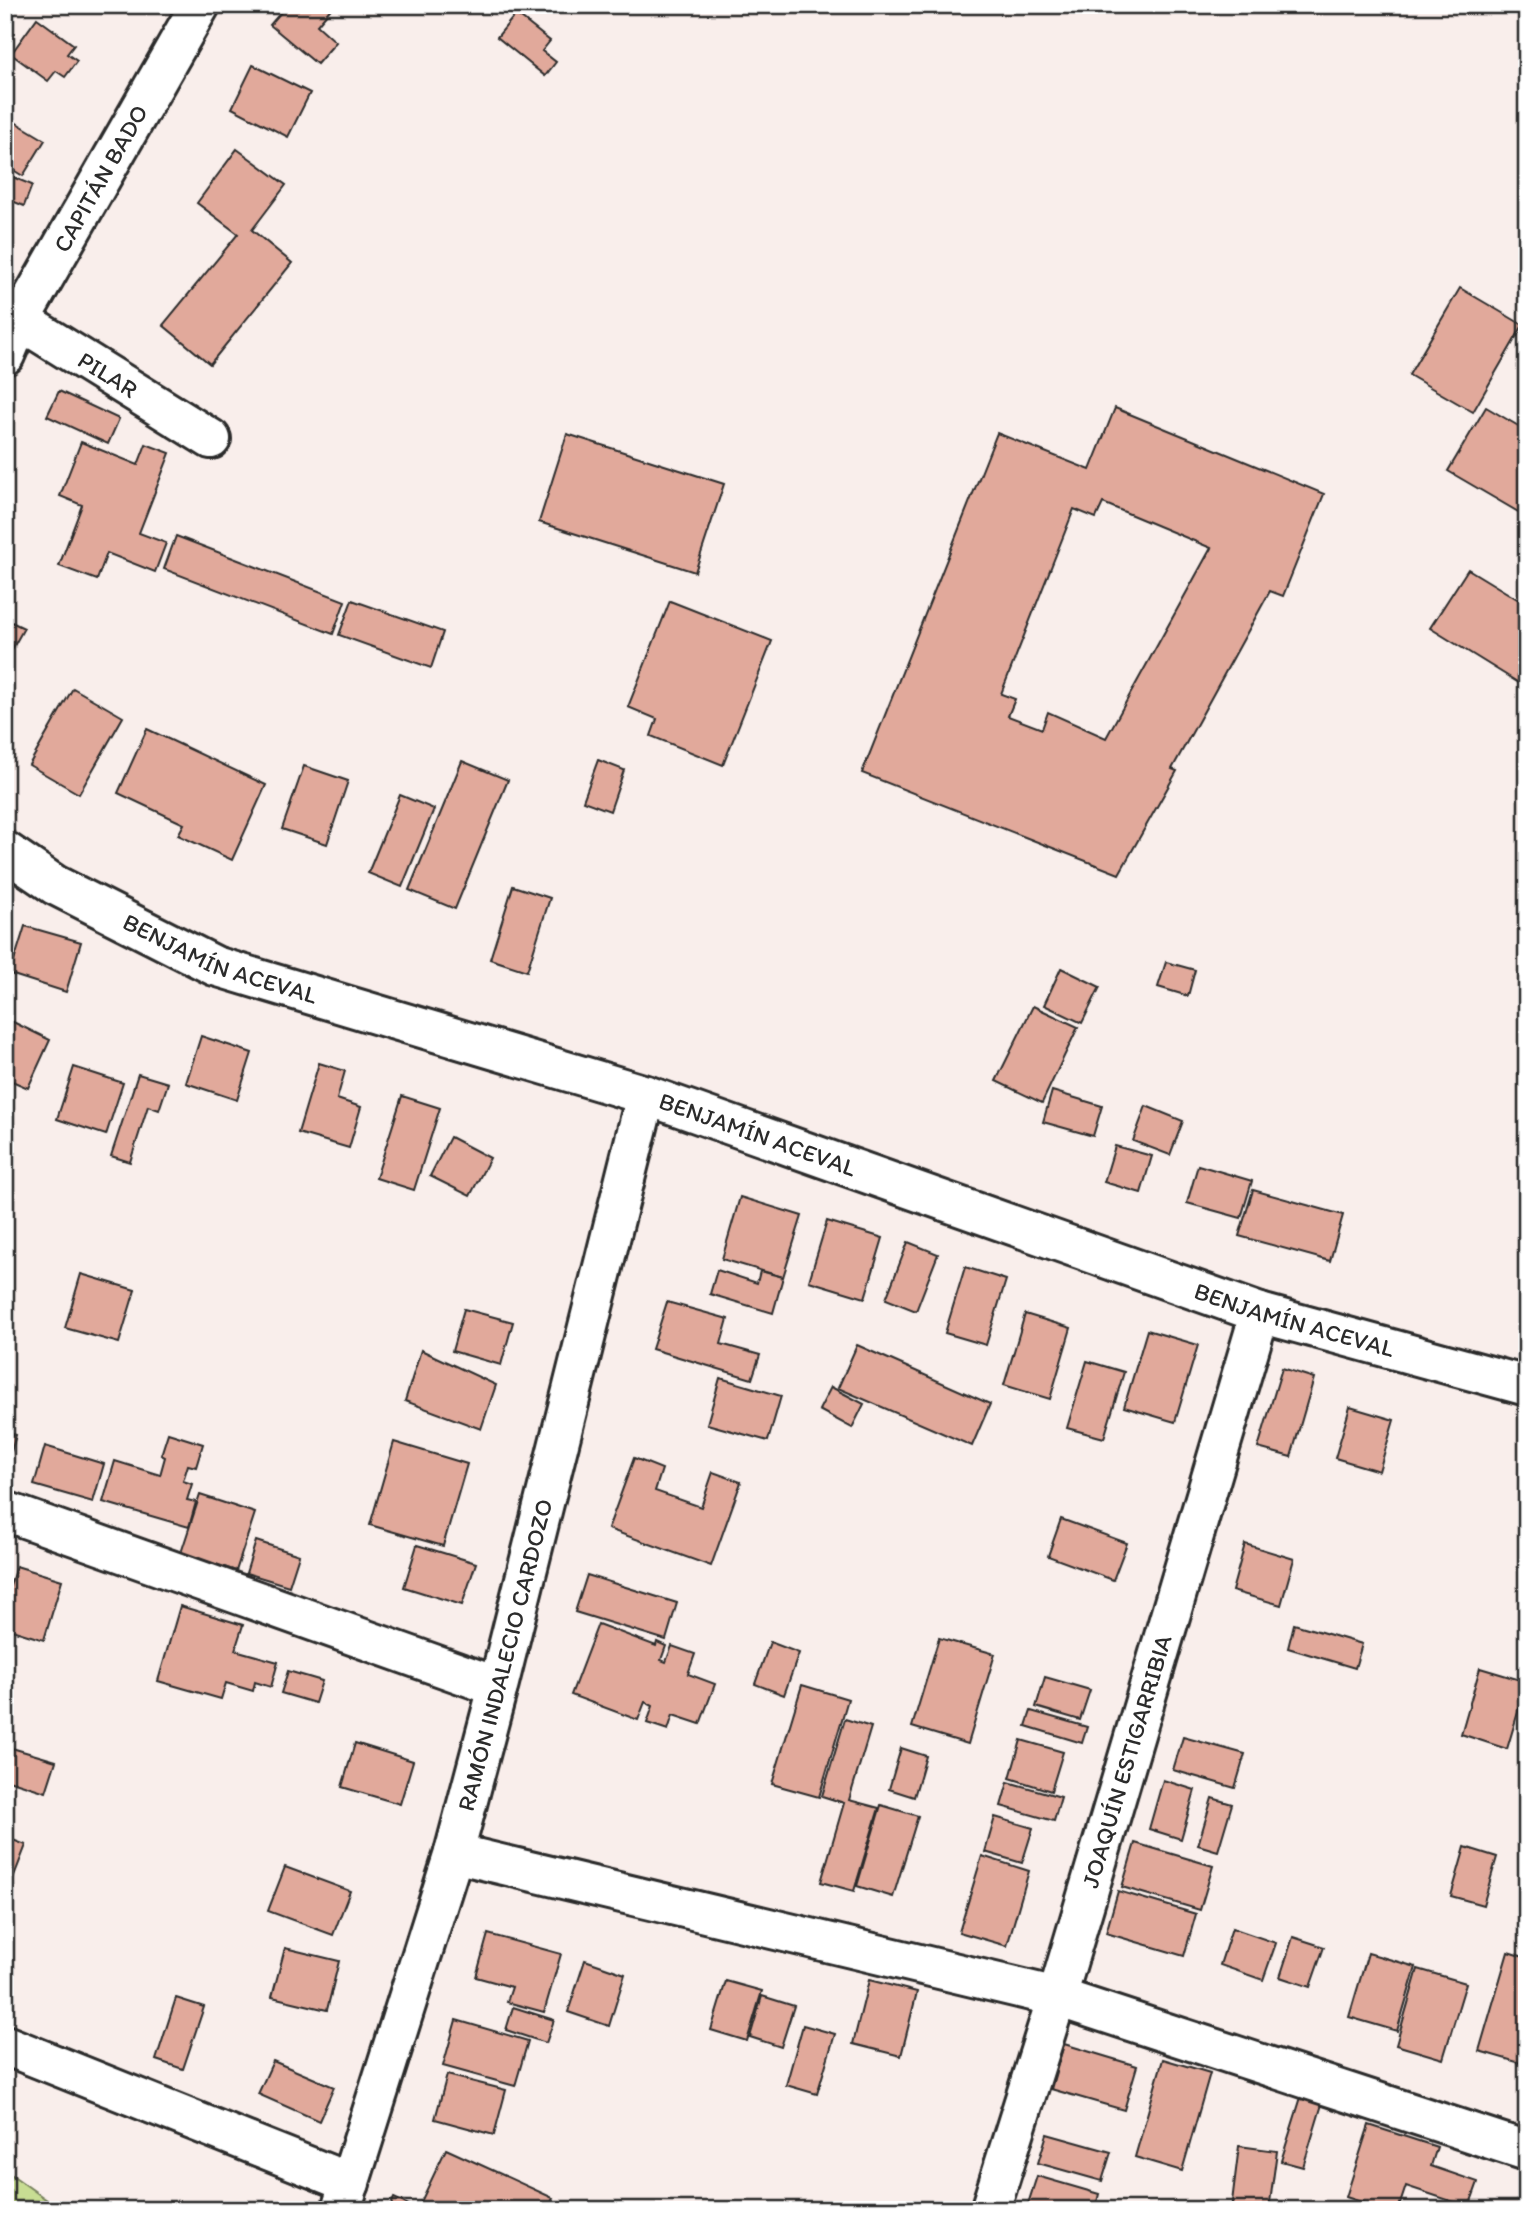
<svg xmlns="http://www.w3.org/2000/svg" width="1532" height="2215" font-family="Itim,sans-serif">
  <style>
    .green { fill: #c8dd93; stroke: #7a845f; stroke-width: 2 }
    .building { fill: #e1a99b; stroke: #2b2b2b; stroke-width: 2; fill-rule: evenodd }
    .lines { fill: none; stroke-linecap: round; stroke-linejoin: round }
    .street-casing { stroke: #2b2b2b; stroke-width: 44 }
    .secondary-casing { stroke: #2b2b2b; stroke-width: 44 }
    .street { stroke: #fff; stroke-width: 38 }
    .secondary { stroke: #fff; stroke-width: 38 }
    .labels { text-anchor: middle; stroke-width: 5; stroke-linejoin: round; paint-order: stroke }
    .street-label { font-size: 24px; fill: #2b2b2b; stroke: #fff }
  </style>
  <rect width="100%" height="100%" fill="#f9eeeb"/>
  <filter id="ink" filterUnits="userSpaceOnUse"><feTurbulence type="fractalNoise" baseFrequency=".0143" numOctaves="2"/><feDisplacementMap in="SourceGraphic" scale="14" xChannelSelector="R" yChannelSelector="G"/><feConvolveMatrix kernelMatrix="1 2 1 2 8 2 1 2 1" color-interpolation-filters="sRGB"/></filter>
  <g filter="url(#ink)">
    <path class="green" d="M 5,2170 L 61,2210 L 5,2210 Z"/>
    <g class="building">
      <path d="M 287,5 L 334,5 L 317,25 L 336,42 L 317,64 L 270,25 Z"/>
      <path d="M 516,14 L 550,41 L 542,51 L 556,62 L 545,76 L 497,37 Z"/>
      <path d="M 37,18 L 74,45 L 67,54 L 77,61 L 65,77 L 56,71 L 48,81 L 11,54 Z"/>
      <path d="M 253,65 L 310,93 L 288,137 L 232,108 Z"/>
      <path d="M 5,116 L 45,140 L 23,176 L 5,165 Z"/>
      <path d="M 237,149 L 286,185 L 252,230 L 292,263 L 210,364 L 163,325 L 238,234 L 197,203 Z"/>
      <path d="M 10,176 L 32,185 L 24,206 L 5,198 L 5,188 Z"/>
      <path d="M 1460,288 L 1523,325 L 1473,412 L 1409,375 Z"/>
      <path d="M 59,391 L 119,419 L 108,444 L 47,416 Z"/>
      <path d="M 1486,407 L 1527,431 L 1527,517 L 1448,471 Z"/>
      <path d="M 1115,408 L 1324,494 L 1283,596 L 1270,591 L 1172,769 L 1177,771 L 1119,874 L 862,773 L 997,433 L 1090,470 ZM 1103,503 L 1211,548 L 1106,738 L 1048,712 L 1042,729 L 1008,716 L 1015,699 L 1001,694 L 1074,509 L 1096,518 Z"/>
      <path d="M 567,434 L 724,484 L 695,572 L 539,522 Z"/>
      <path d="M 81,442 L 138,465 L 146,444 L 170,453 L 139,533 L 166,543 L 155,572 L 107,553 L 97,580 L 59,566 L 82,505 L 60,496 Z"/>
      <path d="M 176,536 L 345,601 L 333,634 L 164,569 Z"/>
      <path d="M 1468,569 L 1527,605 L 1527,688 L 1430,628 Z"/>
      <path d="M 352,600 L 443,632 L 431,668 L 339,635 Z"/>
      <path d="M 670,601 L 772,641 L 723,765 L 651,736 L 657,719 L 628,707 Z"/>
      <path d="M 5,619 L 24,628 L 5,662 Z"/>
      <path d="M 73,688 L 123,717 L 79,794 L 29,765 Z"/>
      <path d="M 147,729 L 266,785 L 232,860 L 178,835 L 184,824 L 118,793 Z"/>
      <path d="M 598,760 L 624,770 L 610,811 L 583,801 Z"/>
      <path d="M 462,761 L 508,780 L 455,909 L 409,890 Z"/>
      <path d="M 304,766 L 348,781 L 327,844 L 282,829 Z"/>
      <path d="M 400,795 L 434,809 L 402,887 L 368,873 Z"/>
      <path d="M 513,886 L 550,898 L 527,971 L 490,959 Z"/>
      <path d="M 25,926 L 81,942 L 66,992 L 10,974 Z"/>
      <path d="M 1166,962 L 1195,970 L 1188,996 L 1158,987 Z"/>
      <path d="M 1061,968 L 1100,987 L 1082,1023 L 1044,1005 Z"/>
      <path d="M 1033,1006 L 1078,1027 L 1042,1103 L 996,1081 Z"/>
      <path d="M 11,1021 L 50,1040 L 28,1088 L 5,1078 L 5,1034 Z"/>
      <path d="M 201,1036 L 252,1053 L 237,1100 L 186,1083 Z"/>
      <path d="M 319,1063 L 345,1071 L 337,1099 L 361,1107 L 349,1148 L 298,1133 Z"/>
      <path d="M 74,1067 L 123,1083 L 106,1135 L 57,1119 Z"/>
      <path d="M 138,1074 L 168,1083 L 159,1110 L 148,1106 L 130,1162 L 111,1156 Z"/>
      <path d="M 1052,1091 L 1102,1106 L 1093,1136 L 1043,1122 Z"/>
      <path d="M 402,1096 L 440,1108 L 414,1190 L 376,1178 Z"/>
      <path d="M 1146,1106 L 1183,1121 L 1170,1155 L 1133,1141 Z"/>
      <path d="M 450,1137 L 490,1158 L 470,1196 L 430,1176 Z"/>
      <path d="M 1115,1146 L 1152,1156 L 1141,1193 L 1104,1182 Z"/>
      <path d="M 1198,1165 L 1252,1181 L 1241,1218 L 1187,1203 Z"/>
      <path d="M 1253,1190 L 1343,1215 L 1330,1261 L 1239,1236 Z"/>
      <path d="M 740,1197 L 802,1216 L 783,1277 L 722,1259 Z"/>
      <path d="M 827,1221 L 883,1238 L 865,1298 L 809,1281 Z"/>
      <path d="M 908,1242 L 938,1254 L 916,1311 L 886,1299 Z"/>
      <path d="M 965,1267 L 1006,1280 L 986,1345 L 945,1333 Z"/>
      <path d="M 717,1270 L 757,1283 L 760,1271 L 783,1277 L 773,1313 L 710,1294 Z"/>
      <path d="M 81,1274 L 135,1290 L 119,1343 L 65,1328 Z"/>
      <path d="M 667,1302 L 728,1319 L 721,1344 L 760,1355 L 752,1379 L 652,1349 Z"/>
      <path d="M 464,1309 L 513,1322 L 501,1365 L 452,1351 Z"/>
      <path d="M 1025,1314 L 1071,1328 L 1050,1399 L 1004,1385 Z"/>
      <path d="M 1147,1330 L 1198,1345 L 1175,1422 L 1124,1407 Z"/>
      <path d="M 857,1345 L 990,1404 L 972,1446 L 838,1388 Z"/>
      <path d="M 421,1350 L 496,1385 L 481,1429 L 405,1401 Z"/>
      <path d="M 1087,1361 L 1124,1372 L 1104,1438 L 1067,1428 Z"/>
      <path d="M 1282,1368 L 1314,1378 L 1291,1457 L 1258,1448 Z"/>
      <path d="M 720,1378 L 781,1396 L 768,1441 L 707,1424 Z"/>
      <path d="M 831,1387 L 864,1404 L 852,1428 L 819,1410 Z"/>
      <path d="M 1350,1407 L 1394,1420 L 1379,1471 L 1335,1458 Z"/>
      <path d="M 5,1432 L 16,1435 L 6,1469 L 5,1469 Z"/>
      <path d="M 168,1433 L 203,1444 L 196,1467 L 188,1465 L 183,1481 L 192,1484 L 187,1500 L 196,1502 L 189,1527 L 103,1502 L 115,1461 L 160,1475 L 165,1457 L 161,1455 Z"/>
      <path d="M 394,1442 L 467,1464 L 443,1546 L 370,1525 Z"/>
      <path d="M 45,1446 L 104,1464 L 93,1502 L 34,1485 Z"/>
      <path d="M 634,1458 L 662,1469 L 655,1491 L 701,1507 L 713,1472 L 741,1482 L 711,1566 L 608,1529 Z"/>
      <path d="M 200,1495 L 255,1513 L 236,1571 L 181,1553 Z"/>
      <path d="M 1061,1519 L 1127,1543 L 1113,1580 L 1048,1556 Z"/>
      <path d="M 256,1541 L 299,1555 L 289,1586 L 246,1573 Z"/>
      <path d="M 1245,1544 L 1294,1559 L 1281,1605 L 1232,1591 Z"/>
      <path d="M 417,1545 L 476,1563 L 462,1605 L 404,1587 Z"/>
      <path d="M 16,1566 L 62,1580 L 44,1640 L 5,1628 L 5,1603 Z"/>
      <path d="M 587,1575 L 677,1603 L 666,1640 L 575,1612 Z"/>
      <path d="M 180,1606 L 243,1625 L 235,1650 L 278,1662 L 271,1687 L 255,1682 L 253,1691 L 226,1683 L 221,1699 L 158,1681 Z"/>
      <path d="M 598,1624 L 656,1646 L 657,1642 L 666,1646 L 661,1660 L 666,1662 L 672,1646 L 695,1654 L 688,1674 L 715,1684 L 700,1724 L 673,1715 L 668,1730 L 647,1723 L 653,1706 L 645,1702 L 638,1720 L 571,1695 Z"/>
      <path d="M 1294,1624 L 1362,1644 L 1355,1668 L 1288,1648 Z"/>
      <path d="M 939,1638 L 995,1654 L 968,1744 L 912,1727 Z"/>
      <path d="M 770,1642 L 799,1653 L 784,1695 L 755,1684 Z"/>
      <path d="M 1480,1668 L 1527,1682 L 1507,1749 L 1461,1734 Z"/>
      <path d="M 288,1671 L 322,1681 L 315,1703 L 281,1693 Z"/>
      <path d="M 1045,1677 L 1090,1690 L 1080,1720 L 1036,1707 Z"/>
      <path d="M 802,1685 L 848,1699 L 819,1797 L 772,1784 Z"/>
      <path d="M 1031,1711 L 1087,1727 L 1082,1743 L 1026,1726 Z"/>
      <path d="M 845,1719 L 871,1727 L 849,1800 L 879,1808 L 854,1891 L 821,1882 L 844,1803 L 822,1796 Z"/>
      <path d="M 1183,1737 L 1245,1754 L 1235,1788 L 1173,1770 Z"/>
      <path d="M 1021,1740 L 1063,1752 L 1051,1791 L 1010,1778 Z"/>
      <path d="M 355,1743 L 413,1761 L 400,1804 L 342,1787 Z"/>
      <path d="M 5,1746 L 56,1761 L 46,1792 L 5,1779 Z"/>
      <path d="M 901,1748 L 926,1756 L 914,1797 L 889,1789 Z"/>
      <path d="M 1163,1780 L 1195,1790 L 1181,1839 L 1149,1829 Z"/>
      <path d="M 1008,1782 L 1061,1797 L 1054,1821 L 1001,1806 Z"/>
      <path d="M 1212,1798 L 1232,1804 L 1218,1851 L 1198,1845 Z"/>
      <path d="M 881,1805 L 918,1816 L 893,1897 L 857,1886 Z"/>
      <path d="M 995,1817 L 1033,1828 L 1022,1863 L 985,1852 Z"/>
      <path d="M 5,1837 L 26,1845 L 5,1899 Z"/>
      <path d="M 1135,1843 L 1213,1866 L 1200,1910 L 1122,1887 Z"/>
      <path d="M 1465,1847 L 1497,1857 L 1483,1905 L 1451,1896 Z"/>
      <path d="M 982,1856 L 1029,1871 L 1007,1946 L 959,1932 Z"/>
      <path d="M 285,1867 L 350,1891 L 333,1935 L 268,1911 Z"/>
      <path d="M 1118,1891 L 1196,1914 L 1184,1956 L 1106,1933 Z"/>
      <path d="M 1232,1928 L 1276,1943 L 1263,1980 L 1220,1965 Z"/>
      <path d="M 488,1934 L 561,1954 L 544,2012 L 507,2002 L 512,1987 L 476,1977 Z"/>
      <path d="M 1293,1937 L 1324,1947 L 1310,1987 L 1280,1977 Z"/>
      <path d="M 285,1948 L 339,1961 L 327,2010 L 272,1997 Z"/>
      <path d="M 1508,1952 L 1527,1958 L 1527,2065 L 1479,2051 Z"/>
      <path d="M 1368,1953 L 1416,1967 L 1397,2031 L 1349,2017 Z"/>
      <path d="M 585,1960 L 625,1974 L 609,2026 L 568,2012 Z"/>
      <path d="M 1418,1969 L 1466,1983 L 1443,2059 L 1396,2045 Z"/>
      <path d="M 869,1980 L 917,1992 L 901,2056 L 853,2044 Z"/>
      <path d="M 726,1981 L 762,1991 L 747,2041 L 711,2030 Z"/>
      <path d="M 762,1996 L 794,2006 L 781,2047 L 750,2037 Z"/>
      <path d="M 176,1998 L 204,2007 L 183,2069 L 156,2060 Z"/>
      <path d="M 513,2007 L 554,2020 L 546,2043 L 506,2030 Z"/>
      <path d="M 456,2020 L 528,2041 L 515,2086 L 443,2066 Z"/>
      <path d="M 803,2025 L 835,2034 L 817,2094 L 786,2085 Z"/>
      <path d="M 1064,2044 L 1137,2066 L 1124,2110 L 1051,2089 Z"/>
      <path d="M 1163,2059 L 1210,2073 L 1182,2171 L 1135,2157 Z"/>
      <path d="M 273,2061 L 334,2087 L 319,2121 L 258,2094 Z"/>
      <path d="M 447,2075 L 506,2090 L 494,2135 L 435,2119 Z"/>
      <path d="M 1302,2094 L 1323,2101 L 1303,2167 L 1281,2161 Z"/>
      <path d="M 1369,2125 L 1437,2147 L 1431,2166 L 1478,2182 L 1469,2207 L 1406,2186 L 1398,2210 L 1386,2210 L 1346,2197 Z"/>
      <path d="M 1047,2134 L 1111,2152 L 1102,2181 L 1038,2163 Z"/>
      <path d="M 1239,2146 L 1277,2151 L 1269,2210 L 1231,2210 Z"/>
      <path d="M 446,2149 L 553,2198 L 548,2210 L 426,2210 L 419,2206 Z"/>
      <path d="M 1037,2176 L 1099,2194 L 1095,2210 L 1026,2210 Z"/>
      <path d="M 394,2198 L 419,2210 L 389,2210 Z"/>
    </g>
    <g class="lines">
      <g class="street-casing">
        <g id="street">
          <path id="s1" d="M 5,311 L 211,439"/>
          <path id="s2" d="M 5,355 L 20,320 L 200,5"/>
          <path d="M 5,1511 L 498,1687"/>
          <path d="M 454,1853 L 1057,1997 L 1527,2151"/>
          <path d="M 5,2045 L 350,2183"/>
          <path id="s3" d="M 341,2210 L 454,1853 L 498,1687 L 646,1095"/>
          <path id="s4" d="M 990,2210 L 1057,1997 L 1260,1313"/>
        </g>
      </g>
      <g class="secondary-casing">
        <g id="secondary">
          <path id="s5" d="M 5,851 L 55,885 L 215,966 L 646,1095 L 1260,1313 L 1527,1386"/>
        </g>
      </g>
      <use href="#street" class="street"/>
      <use href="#secondary" class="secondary"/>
    </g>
  </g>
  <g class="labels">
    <g class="street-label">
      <text dy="8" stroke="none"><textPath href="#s2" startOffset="201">CAPITÁN BADO</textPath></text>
      <text dy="8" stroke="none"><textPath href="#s1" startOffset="121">PILAR</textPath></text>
      <text dy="8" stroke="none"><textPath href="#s5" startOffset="242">BENJAMÍN ACEVAL</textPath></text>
      <text dy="8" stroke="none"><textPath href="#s5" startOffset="808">BENJAMÍN ACEVAL</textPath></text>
      <text dy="8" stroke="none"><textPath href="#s5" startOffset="1376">BENJAMÍN ACEVAL</textPath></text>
      <text dy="8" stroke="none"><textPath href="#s3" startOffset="579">RAMÓN INDALECIO CARDOZO</textPath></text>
      <text dy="8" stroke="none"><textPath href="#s4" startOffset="469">JOAQUÍN ESTIGARRIBIA</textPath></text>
    </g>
  </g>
  <rect width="1532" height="2215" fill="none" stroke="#fff" stroke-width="28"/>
  <rect x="14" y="14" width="1504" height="2187" fill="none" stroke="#2b2b2b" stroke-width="2.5" filter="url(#ink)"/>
</svg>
